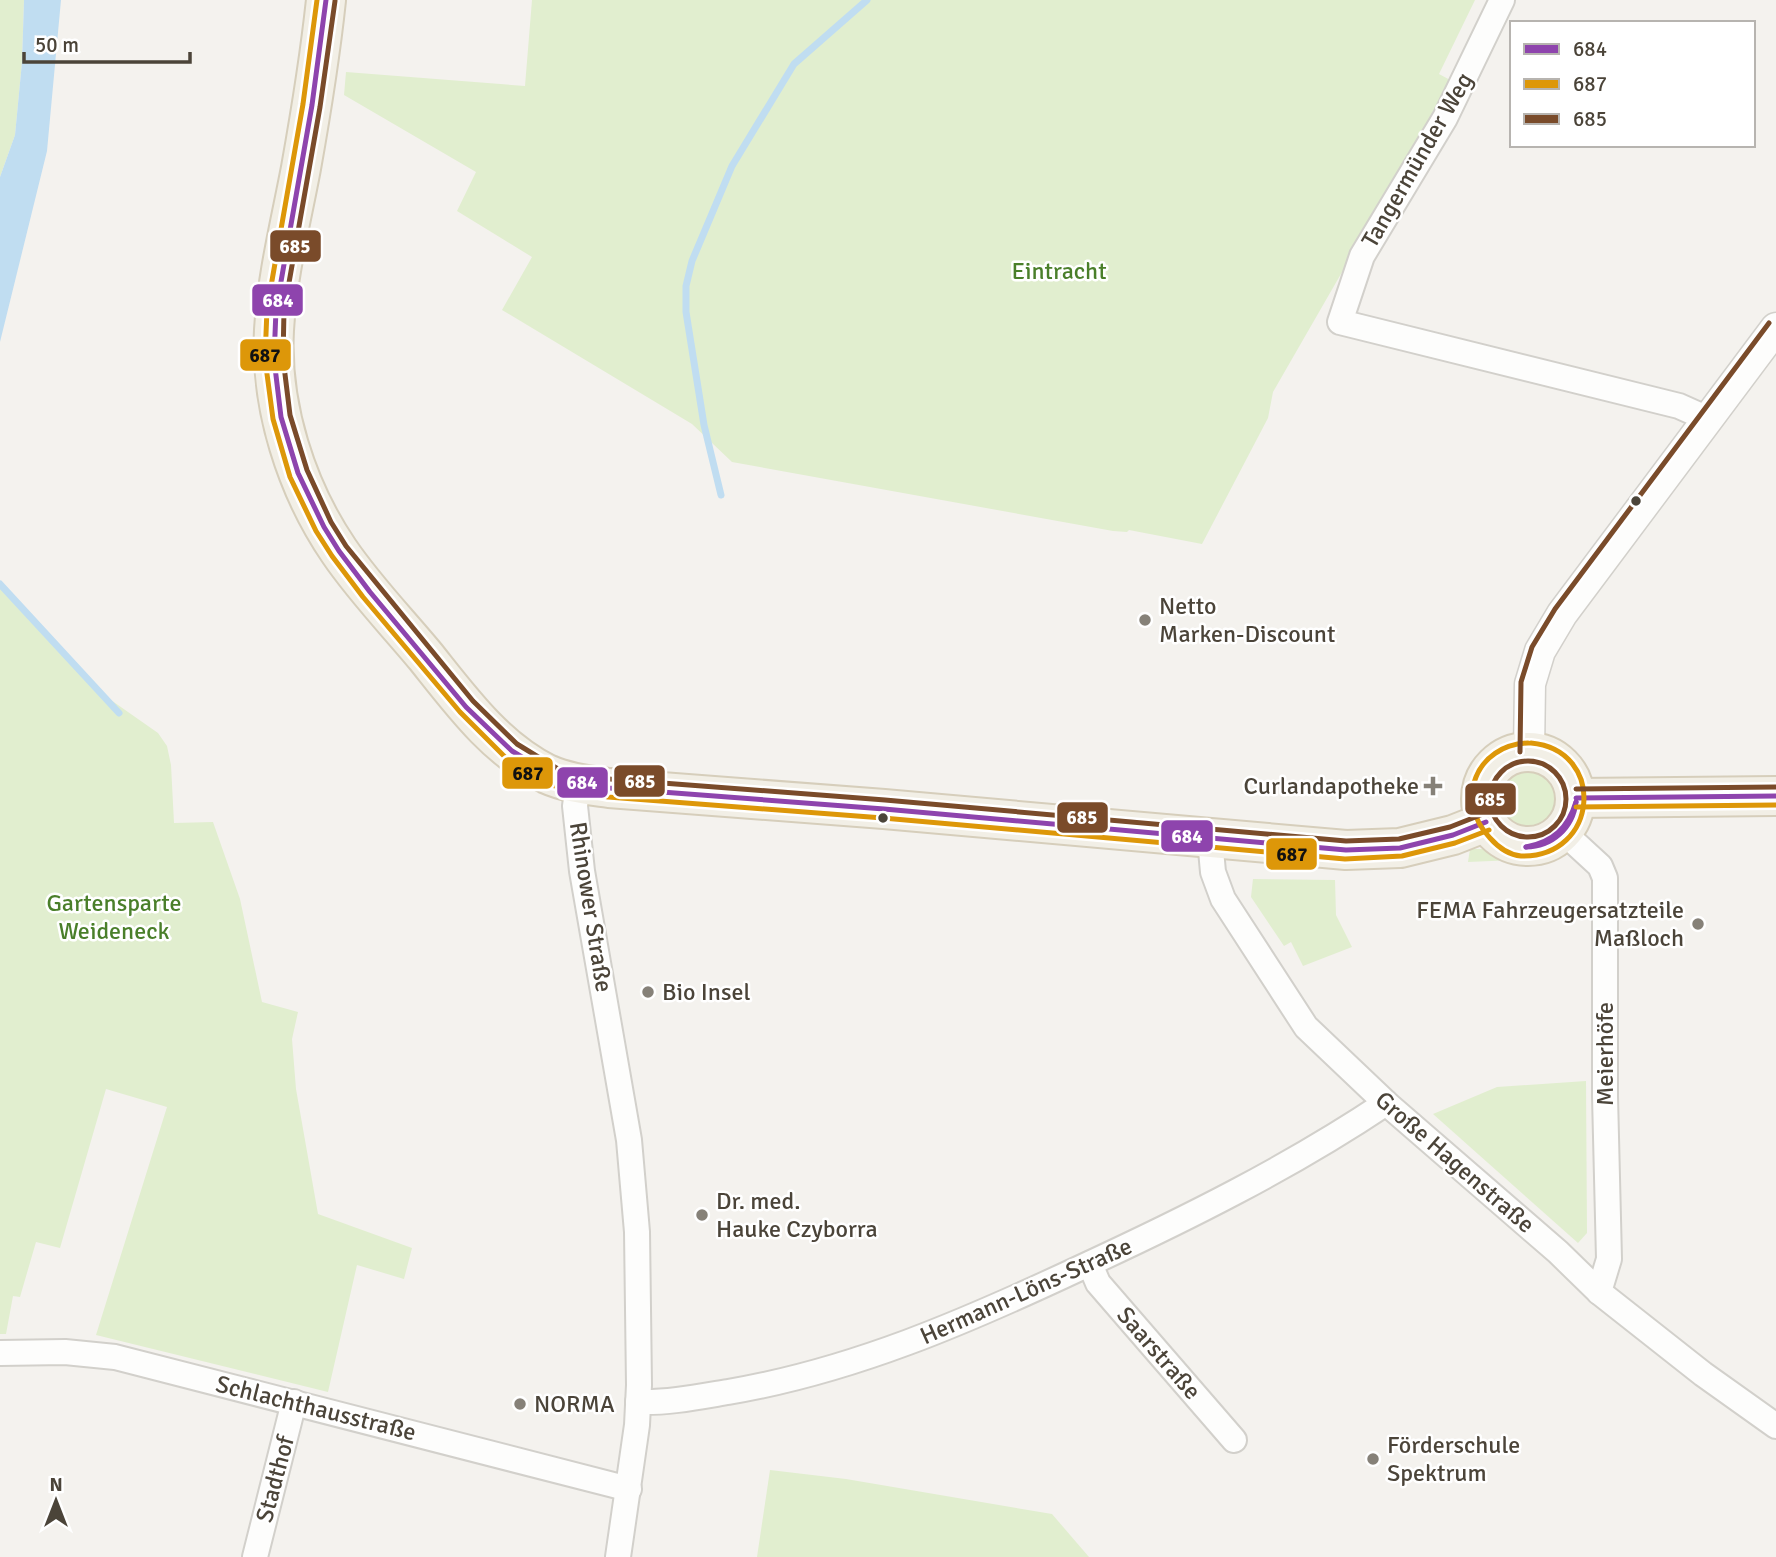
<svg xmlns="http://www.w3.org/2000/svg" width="1776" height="1557" font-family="Signika,sans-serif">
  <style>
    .green { fill: #e1eecf }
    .water { fill: #c0ddf1 }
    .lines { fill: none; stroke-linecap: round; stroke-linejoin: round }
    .stream { stroke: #c0ddf1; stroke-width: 7 }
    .minor-casing { stroke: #d2d0cb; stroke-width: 28 }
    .tertiary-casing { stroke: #d2d0cb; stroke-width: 33 }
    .primary-casing { stroke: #d6cebb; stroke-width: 42 }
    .minor { stroke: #fdfdfc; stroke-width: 24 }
    .tertiary { stroke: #fdfdfc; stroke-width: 30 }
    .primary { stroke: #f2efe6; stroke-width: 38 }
    .bus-1-casing { stroke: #fff; stroke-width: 10 }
    .bus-2-casing { stroke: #fff; stroke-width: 10 }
    .bus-3-casing { stroke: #fff; stroke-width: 10 }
    .bus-1 { stroke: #8e44ad; stroke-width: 5 }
    .bus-2 { stroke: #dd9709; stroke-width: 5 }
    .bus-3 { stroke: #7a4b2a; stroke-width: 5 }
    .bus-dot { fill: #4b4439; stroke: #fff; stroke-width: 2.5 }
    .poi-dot { fill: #868178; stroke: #fff; stroke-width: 2.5 }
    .labels { text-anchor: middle; stroke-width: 5; stroke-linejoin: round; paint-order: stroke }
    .street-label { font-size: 24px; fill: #4b4439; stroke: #fff }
    .park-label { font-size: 24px; fill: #4a7f2a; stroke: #fff }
    .poi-label { font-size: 24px; fill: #4b4439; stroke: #fff; text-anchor: start }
    .line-badge { stroke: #fff; stroke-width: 2.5 }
    .badge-label { font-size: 19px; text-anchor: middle; font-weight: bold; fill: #fff }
    .pale-badge-label { font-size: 19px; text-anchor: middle; font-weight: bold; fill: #111 }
  </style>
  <rect width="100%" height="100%" fill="#f4f2ee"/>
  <g class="green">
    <path d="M 0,0 L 24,0 L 22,62 L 15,135 L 0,177 Z"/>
    <path d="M 532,0 L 1475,0 L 1439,74 L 1452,81 L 1273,392 L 1268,418 L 1202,544 L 1129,530 L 1127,532 L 1113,531 L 732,462 L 692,424 L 502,310 L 532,257 L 457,211 L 476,172 L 344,95 L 346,72 L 525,86 Z"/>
    <path d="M 0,581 L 108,698 L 158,733 L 167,746 L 171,765 L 174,823 L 213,822 L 240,899 L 262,1002 L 298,1012 L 292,1039 L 296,1089 L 318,1214 L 412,1248 L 404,1279 L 357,1265 L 328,1392 L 96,1335 L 167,1107 L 106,1089 L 60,1248 L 36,1242 L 20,1297 L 13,1296 L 6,1334 L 0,1334 Z"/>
    <circle cx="1529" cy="800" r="32"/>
    <path d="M 1470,849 L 1484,849 L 1515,860 L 1468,862 Z"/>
    <path d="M 1253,879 L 1335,880 L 1336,915 L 1352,947 L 1303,966 L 1291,942 L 1284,946 L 1251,897 Z"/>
    <path d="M 1586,1081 L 1587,1233 L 1578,1243 L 1433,1114 L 1497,1087 Z"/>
    <path d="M 770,1470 L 846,1479 L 1052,1514 L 1089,1557 L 757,1557 Z"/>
  </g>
  <path class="water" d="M 24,0 L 61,0 L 47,151 L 0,342 L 0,177 L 15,135 L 22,62 Z"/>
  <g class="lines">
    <g class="stream">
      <path d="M 721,495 L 704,425 L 686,312 L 686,286 L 692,261 L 732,166 L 794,64 L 867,0"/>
      <path d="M 0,584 L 119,713"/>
    </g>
    <g class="minor-casing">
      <g id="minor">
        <path d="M 1502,0 L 1445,118 L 1362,256 L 1340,322 L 1679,406 L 1708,419"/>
        <path d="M 578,784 L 575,806 L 582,871 L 629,1140 L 637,1232 L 639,1385 L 637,1425 L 618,1557"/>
        <path d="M 1563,832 L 1600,866 L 1605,878 L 1605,1096 L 1609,1259 L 1599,1292"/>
        <path d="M 1210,839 L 1213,872 L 1223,899 L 1306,1027 L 1386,1103 L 1558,1252 L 1599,1292 L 1703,1374 L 1776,1426"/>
        <path d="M 1090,1264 L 1098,1283 L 1234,1440"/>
        <path d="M 0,1353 L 65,1352 L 115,1357 L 629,1489"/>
        <path d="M 638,1402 C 668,1403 698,1397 728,1392 C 852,1371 965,1322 1078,1269 C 1184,1220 1289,1168 1386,1103"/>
        <path d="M 255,1557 L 294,1402"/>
      </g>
    </g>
    <g class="tertiary-casing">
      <path id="tertiary" d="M 1529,752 L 1530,684 L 1540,651 L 1562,614 L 1776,328"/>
    </g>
    <g class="primary-casing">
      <g id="primary">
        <path d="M 326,0 C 320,57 311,112 301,168 C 291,221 277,276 274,330 C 270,406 296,488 339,551 C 364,588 397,622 426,657 C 461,701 496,749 547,774 C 567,783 588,785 609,788 L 884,809 L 1346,850 L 1400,848 L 1453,835 L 1486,822"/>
        <circle cx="1528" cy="799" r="47"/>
        <path d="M 1576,798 L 1776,796"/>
      </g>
    </g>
    <use href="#minor" class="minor"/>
    <use href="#tertiary" class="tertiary"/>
    <use href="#primary" class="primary"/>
    <g class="bus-1-casing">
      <g id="bus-1">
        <path d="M 326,0 L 312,105 L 276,310 L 274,359 L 281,417 L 298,473 L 324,527 L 339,551 L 370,592 L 466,707 L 512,751 L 555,777 L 609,788 L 884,809 L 1346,850 L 1400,848 L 1453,835 L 1486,822"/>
        <path d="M 1576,798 L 1776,796"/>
        <path d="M 1526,847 C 1552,847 1573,828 1576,802"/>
        <path d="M 1526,847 C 1553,842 1568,828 1576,802"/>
      </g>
    </g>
    <g class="bus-2-casing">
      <g id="bus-2">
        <path d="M 317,0 L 303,104 L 267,309 L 265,359 L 273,419 L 290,477 L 316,531 L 332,556 L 363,597 L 460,712 L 506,758 L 524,771 L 551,785 L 608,797 L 883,818 L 1345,859 L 1402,856 L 1455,843 L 1489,830"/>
        <path d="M 1528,743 C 1476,745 1454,800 1490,838 C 1498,847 1509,855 1521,856 C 1599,858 1607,750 1531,743"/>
        <path d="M 1576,807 L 1776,805"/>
      </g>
    </g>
    <g class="bus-3-casing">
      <g id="bus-3">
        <path d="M 335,1 L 320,107 L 284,311 L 283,358 L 290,415 L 307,470 L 331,522 L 346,546 L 473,701 L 517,744 L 558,769 L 610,779 L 885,800 L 1346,841 L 1399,839 L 1450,827 L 1483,814"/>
        <path d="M 1520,752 L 1521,682 L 1532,647 L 1555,609 L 1769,323"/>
        <circle cx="1528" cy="799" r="38"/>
        <path d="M 1576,789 L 1776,787"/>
      </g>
    </g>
    <use href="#bus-1" class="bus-1"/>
    <use href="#bus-2" class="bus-2"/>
    <use href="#bus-3" class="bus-3"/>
  </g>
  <g class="bus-dot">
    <circle cx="1636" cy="501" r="6"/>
    <circle cx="883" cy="818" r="6"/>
  </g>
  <g class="poi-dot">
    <circle cx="1145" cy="620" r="7"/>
    <path d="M1429.5 775.5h7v7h7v7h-7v7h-7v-7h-7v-7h7z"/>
    <circle cx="1698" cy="924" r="7"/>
    <circle cx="648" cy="992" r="7"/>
    <circle cx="702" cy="1215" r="7"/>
    <circle cx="520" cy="1404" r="7"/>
    <circle cx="1373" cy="1459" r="7"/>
  </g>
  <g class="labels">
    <g class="street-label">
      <text transform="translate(1417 160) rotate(-60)" y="8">Tangermünder Weg</text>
      <text transform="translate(591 907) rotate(81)" y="8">Rhinower Straße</text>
      <text transform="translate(1605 1054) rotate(-90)" y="8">Meierhöfe</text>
      <text transform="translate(1455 1162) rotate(41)" y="8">Große Hagenstraße</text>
      <text transform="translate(1026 1291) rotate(-24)" y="8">Hermann-Löns-Straße</text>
      <text transform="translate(1159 1353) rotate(49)" y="8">Saarstraße</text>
      <text transform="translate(316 1408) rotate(14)" y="8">Schlachthausstraße</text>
      <text transform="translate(275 1479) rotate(-75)" y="8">Stadthof</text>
    </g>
    <g class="park-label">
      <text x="1059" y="279">Eintracht</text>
      <text x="114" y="911">Gartensparte<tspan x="114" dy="28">Weideneck</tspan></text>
    </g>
    <g class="poi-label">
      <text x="1159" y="614">Netto<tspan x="1159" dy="28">Marken-Discount</tspan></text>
      <text x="1419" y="794" text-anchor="end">Curlandapotheke</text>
      <text x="1684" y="918" text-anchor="end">FEMA Fahrzeugersatzteile<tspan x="1684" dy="28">Maßloch</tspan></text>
      <text x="662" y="1000">Bio Insel</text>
      <text x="716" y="1209">Dr. med.<tspan x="716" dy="28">Hauke Czyborra</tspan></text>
      <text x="534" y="1412">NORMA</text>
      <text x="1387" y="1453">Förderschule<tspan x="1387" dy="28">Spektrum</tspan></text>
    </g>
  </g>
  <g class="line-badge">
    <rect x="269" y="229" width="53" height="34" rx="7" fill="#7a4b2a"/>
    <rect x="251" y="283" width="53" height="34" rx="7" fill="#8e44ad"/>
    <rect x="239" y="338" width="53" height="34" rx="7" fill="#dd9709"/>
    <rect x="501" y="756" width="53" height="34" rx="7" fill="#dd9709"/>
    <rect x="613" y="764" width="53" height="34" rx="7" fill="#7a4b2a"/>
    <rect x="556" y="766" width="53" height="33" rx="7" fill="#8e44ad"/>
    <rect x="1464" y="782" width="53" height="34" rx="7" fill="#7a4b2a"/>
    <rect x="1056" y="801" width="53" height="33" rx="7" fill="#7a4b2a"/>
    <rect x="1160" y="819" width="54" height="34" rx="7" fill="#8e44ad"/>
    <rect x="1265" y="837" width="53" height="34" rx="7" fill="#dd9709"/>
  </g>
  <g class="badge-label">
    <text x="295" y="253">685</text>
    <text x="278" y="307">684</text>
    <text x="640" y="788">685</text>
    <text x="582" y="789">684</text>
    <text x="1490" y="806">685</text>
    <text x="1082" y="824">685</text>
    <text x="1187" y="843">684</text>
  </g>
  <g class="pale-badge-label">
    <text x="265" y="362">687</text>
    <text x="528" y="780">687</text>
    <text x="1292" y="861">687</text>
  </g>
  <rect x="1510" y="21" width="245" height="126" fill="#ffffff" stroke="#b7b4b0" stroke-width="2"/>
  <rect x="1524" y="44" width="35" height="10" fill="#8e44ad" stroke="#b7b4b0" stroke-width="2"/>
  <text x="1573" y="56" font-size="21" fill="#4b4439">684</text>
  <rect x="1524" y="79" width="35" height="10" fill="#dd9709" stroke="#b7b4b0" stroke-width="2"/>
  <text x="1573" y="91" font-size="21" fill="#4b4439">687</text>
  <rect x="1524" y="114" width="35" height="10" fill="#7a4b2a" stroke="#b7b4b0" stroke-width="2"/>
  <text x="1573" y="126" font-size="21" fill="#4b4439">685</text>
  <g transform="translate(56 1501)" stroke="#ffffff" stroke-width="5" paint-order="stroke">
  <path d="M0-5L12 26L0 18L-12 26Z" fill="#4b4439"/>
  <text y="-10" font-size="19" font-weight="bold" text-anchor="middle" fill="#4b4439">N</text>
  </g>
  <path d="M24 52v10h166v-10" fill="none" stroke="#4b4439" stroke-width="3.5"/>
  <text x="35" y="52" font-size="21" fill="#4b4439" stroke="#ffffff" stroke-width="5" paint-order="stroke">50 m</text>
</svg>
